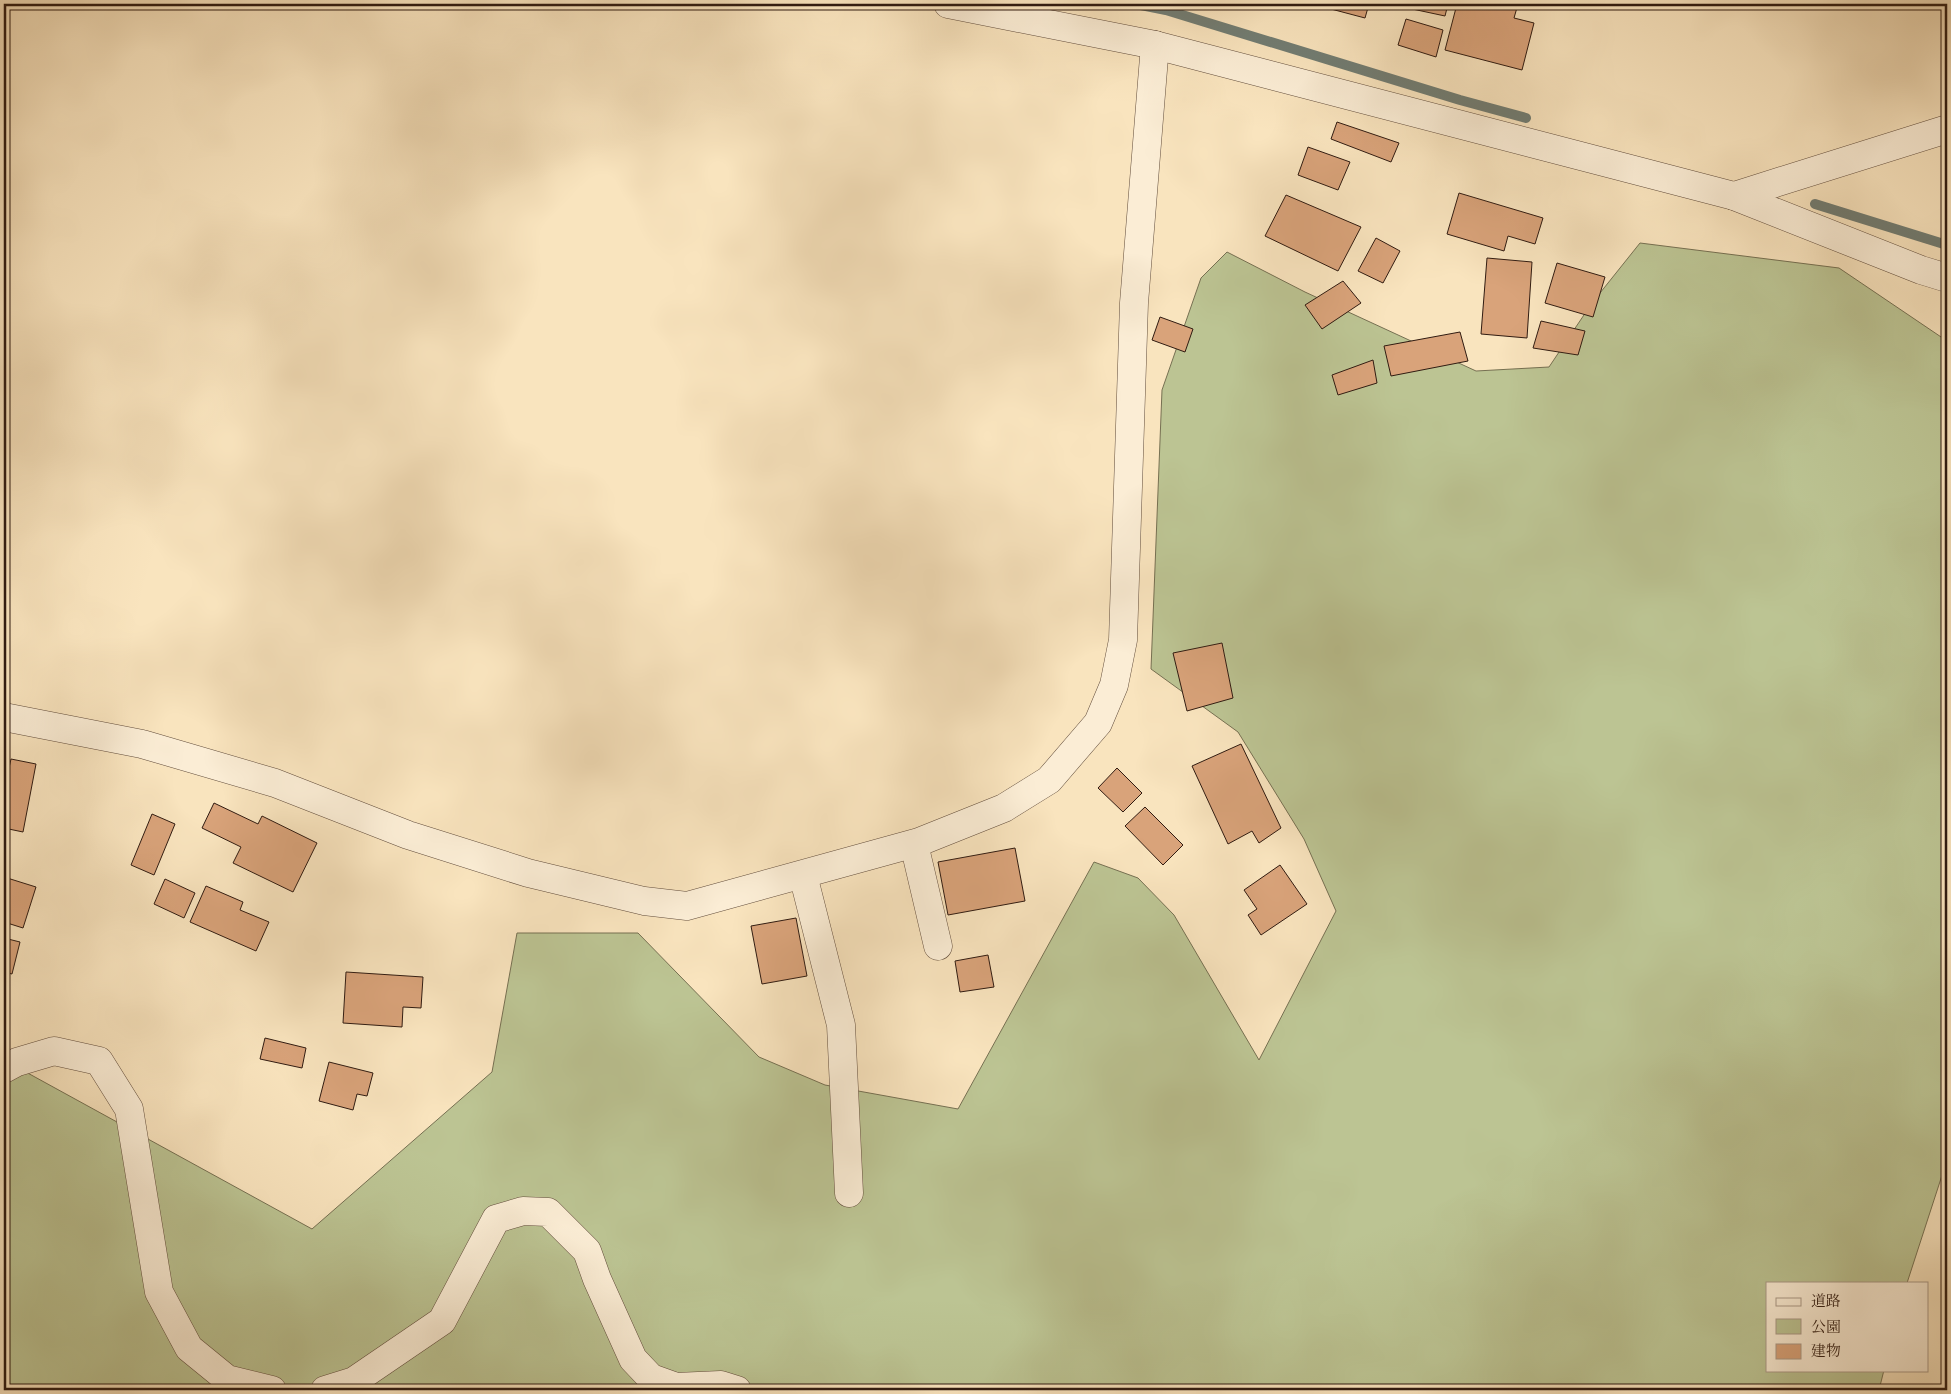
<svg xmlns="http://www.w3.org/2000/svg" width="1951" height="1394" font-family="'IM FELL DW Pica','Noto Serif JP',serif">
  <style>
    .green { fill: #bcc493; stroke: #767052 }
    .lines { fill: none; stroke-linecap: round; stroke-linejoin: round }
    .stream { stroke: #727d73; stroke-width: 10 }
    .building { fill: #d9a37a; stroke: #301b11 }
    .minor-casing { stroke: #624d3c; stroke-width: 29 }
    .minor { stroke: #fbedd5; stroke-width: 28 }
  </style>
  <rect width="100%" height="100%" fill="#f9e4be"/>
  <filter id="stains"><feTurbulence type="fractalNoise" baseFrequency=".004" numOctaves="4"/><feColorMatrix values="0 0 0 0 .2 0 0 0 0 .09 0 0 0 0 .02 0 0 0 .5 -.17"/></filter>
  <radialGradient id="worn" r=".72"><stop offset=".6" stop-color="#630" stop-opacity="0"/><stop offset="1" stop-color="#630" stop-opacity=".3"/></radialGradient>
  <path class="green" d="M 1640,243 L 1839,268 L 1947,341 L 1947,1160 L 1907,1283 L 1767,1283 L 1767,1370 L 1884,1370 L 1879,1390 L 4,1390 L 4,1073 L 24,1071 L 312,1229 L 492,1072 L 517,933 L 638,933 L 759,1057 L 825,1085 L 958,1109 L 1094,862 L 1138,878 L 1174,915 L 1259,1060 L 1336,911 L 1304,839 L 1238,732 L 1151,669 L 1162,390 L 1201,278 L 1227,252 L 1305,292 L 1476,371 L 1549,367 L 1592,303 Z"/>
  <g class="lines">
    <g class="stream">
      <path d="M 1136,4 L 1166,10 L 1460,100 L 1526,118"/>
      <path d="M 1815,204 L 1947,245"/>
    </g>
  </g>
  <g class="building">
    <path d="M 1332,4 L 1369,4 L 1365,18 L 1331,9 Z"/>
    <path d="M 1389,4 L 1448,4 L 1445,16 Z"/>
    <path d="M 1457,4 L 1518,4 L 1514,18 L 1534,23 L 1522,70 L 1445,50 Z"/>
    <path d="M 1406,19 L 1443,30 L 1436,57 L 1398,45 Z"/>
    <path d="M 1337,122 L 1399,143 L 1391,162 L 1331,139 Z"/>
    <path d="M 1308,147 L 1350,162 L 1338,190 L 1298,175 Z"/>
    <path d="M 1459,193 L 1543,218 L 1535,244 L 1508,236 L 1504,251 L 1447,234 Z"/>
    <path d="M 1286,195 L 1361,227 L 1338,271 L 1265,236 Z"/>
    <path d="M 1376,238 L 1400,251 L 1383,283 L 1358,271 Z"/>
    <path d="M 1487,258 L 1532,262 L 1527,338 L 1481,334 Z"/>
    <path d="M 1557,263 L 1605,277 L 1593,317 L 1545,303 Z"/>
    <path d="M 1343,281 L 1361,303 L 1322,329 L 1305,305 Z"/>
    <path d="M 1160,317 L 1193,329 L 1185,352 L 1152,340 Z"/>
    <path d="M 1541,321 L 1585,331 L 1578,355 L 1533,348 Z"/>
    <path d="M 1460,332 L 1468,361 L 1391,376 L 1384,346 Z"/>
    <path d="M 1373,360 L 1377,383 L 1338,395 L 1332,375 Z"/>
    <path d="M 1222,643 L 1233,698 L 1187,711 L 1173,653 Z"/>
    <path d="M 1241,744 L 1281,828 L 1259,843 L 1252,831 L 1228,844 L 1192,766 Z"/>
    <path d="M 11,759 L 36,764 L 23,832 L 4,828 L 4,777 L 7,777 Z"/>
    <path d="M 1117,768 L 1142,793 L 1123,812 L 1098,788 Z"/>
    <path d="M 214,803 L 258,824 L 262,816 L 317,843 L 293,892 L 233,863 L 241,847 L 202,828 Z"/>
    <path d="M 1145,807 L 1183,845 L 1163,865 L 1125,826 Z"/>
    <path d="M 152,814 L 175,824 L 154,875 L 131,865 Z"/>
    <path d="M 1015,848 L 1025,901 L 948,915 L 938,862 Z"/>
    <path d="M 1280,865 L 1307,904 L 1261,935 L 1248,915 L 1257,909 L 1244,890 Z"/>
    <path d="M 4,877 L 36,887 L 23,928 L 4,922 Z"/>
    <path d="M 165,879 L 195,893 L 184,918 L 154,904 Z"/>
    <path d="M 206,886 L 243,902 L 240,910 L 269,922 L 256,951 L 190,922 Z"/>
    <path d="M 796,918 L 807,976 L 762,984 L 751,926 Z"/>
    <path d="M 4,938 L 20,942 L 12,974 L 4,972 Z"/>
    <path d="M 988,955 L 994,987 L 960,992 L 955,961 Z"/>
    <path d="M 346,972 L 423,977 L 421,1008 L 403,1007 L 402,1027 L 343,1023 Z"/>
    <path d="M 265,1038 L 306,1048 L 302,1068 L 260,1059 Z"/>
    <path d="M 329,1062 L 373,1073 L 367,1096 L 357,1094 L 353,1110 L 319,1101 Z"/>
  </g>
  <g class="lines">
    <g class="minor-casing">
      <g id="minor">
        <path d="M 948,4 L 1155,45 L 1734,196 L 1947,129"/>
        <path d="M 1734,196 L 1921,270 L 1947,278"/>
        <path d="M 4,717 L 142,744 L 275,783 L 408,835 L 528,873 L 644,901 L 687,906 L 919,842 L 1004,808 L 1049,780 L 1098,723 L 1114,685 L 1123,640 L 1134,303 L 1155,45"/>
        <path d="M 914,844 L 938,946"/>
        <path d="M 803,875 L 841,1025 L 849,1193"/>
        <path d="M 4,1069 L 17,1062 L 54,1051 L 99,1061 L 129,1109 L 159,1292 L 189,1348 L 227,1379 L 272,1390"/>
        <path d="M 325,1390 L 354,1381 L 442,1321 L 496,1219 L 523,1211 L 548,1212 L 587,1251 L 597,1279 L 633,1359 L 651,1378 L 676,1387 L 721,1385 L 737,1390"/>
      </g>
    </g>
    <use href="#minor" class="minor"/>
  </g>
  <rect width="1951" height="1394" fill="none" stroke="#f9e4be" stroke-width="20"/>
  <rect x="5" y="5" width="1941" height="1384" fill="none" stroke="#301b11" stroke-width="2.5"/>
  <rect x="10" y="10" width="1931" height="1374" fill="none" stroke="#301b11"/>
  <rect x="1766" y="1282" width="162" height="90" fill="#fbedd5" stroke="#aa9987"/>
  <rect x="1776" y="1298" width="25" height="8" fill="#fbedd5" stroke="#aa9987"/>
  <text x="1811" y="1306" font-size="15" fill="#301b11">道路</text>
  <rect x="1776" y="1319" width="25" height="15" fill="#bcc493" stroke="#aa9987"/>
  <text x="1811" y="1332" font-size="15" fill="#301b11">公園</text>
  <rect x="1776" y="1344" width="25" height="15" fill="#d9a37a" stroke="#aa9987"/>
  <text x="1811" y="1356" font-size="15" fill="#301b11">建物</text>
  <rect width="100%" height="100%" filter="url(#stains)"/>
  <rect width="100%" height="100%" fill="url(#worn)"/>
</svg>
